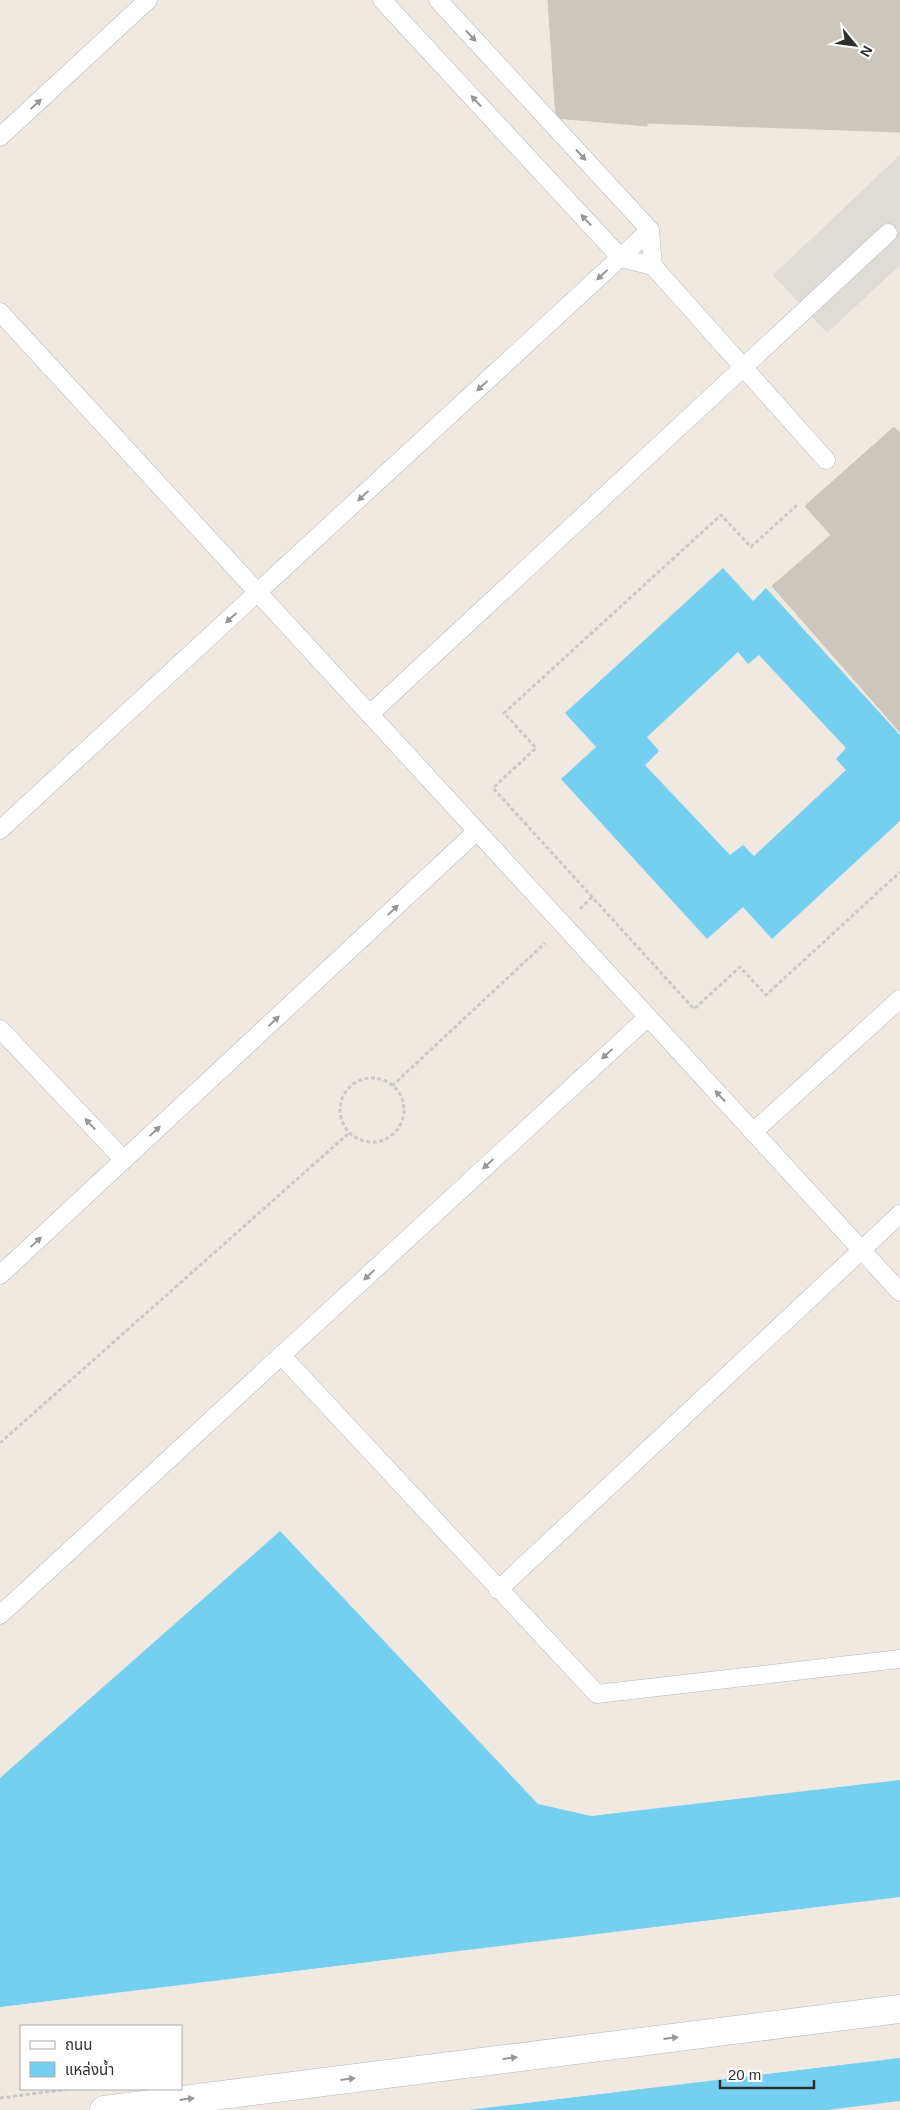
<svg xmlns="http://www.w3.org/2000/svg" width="900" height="2110" font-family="Helvetica,'Noto Sans Thai',sans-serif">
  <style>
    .plaza { fill: #dfdcd8 }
    .water { fill: #75cff0; fill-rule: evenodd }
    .building { fill: #cbc7bf; stroke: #cbc5ba }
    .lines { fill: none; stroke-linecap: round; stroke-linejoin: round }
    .service-casing { stroke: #b4b7c1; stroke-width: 19 }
    .secondary-casing { stroke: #b4b7c1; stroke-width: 29 }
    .path { stroke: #c9c9c9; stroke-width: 3; stroke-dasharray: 4 2.5; stroke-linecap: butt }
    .service { stroke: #fff; stroke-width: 18 }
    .secondary { stroke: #fff; stroke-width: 28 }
    .oneway { fill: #969696 }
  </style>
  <rect width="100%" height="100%" fill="#efe9e1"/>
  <path class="plaza" d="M 900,155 L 900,265 L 827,333 L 773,275 Z"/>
  <g class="water">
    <path d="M 723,568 L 753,601 L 766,588 L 900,735 L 900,821 L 772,939 L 743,907 L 707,939 L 561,779 L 596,747 L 565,713 ZM 738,652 L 748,664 L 759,655 L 846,748 L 836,759 L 846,770 L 754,856 L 743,845 L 730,855 L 645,765 L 659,751 L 647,737 Z"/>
    <path d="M 280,1531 L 538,1804 L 591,1816 L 900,1780 L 900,1897 L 0,2007 L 0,1778 Z"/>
    <path d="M 900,2058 L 900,2101 L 827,2110 L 468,2110 Z"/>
  </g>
  <g class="building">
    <path d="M 548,0 L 900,0 L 900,132 L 647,123 L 647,126 L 556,118 Z"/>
    <path d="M 894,427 L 900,433 L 900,732 L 772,586 L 831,535 L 805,506 Z"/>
  </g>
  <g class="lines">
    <g class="service-casing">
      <g id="service">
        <path d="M 382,0 L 621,258 L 653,266 L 826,460"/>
        <path d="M 438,0 L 650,230 L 653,266"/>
        <path d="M 0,137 L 148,0"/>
        <path d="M 0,312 L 477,831 L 0,1275"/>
        <path d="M 370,714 L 888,233"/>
        <path d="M 0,830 L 650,230"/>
        <path d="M 477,831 L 648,1017"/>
        <path d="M 0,1029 L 124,1160"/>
        <path d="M 753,1132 L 900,999"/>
        <path d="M 281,1355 L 597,1694 L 900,1659"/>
        <path d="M 498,1590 L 900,1214"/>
        <path d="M 0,1615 L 648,1017 L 900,1292"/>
      </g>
    </g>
    <g class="secondary-casing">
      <path id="secondary" d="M 104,2110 L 900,2009"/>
    </g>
    <g class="path">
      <path d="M 797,505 L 751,547 L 721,515 L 504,713 L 536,748 L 493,788 L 694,1009 L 740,967 L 766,995 L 900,872"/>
      <path d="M 580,909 L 592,897"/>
      <circle cx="372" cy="1110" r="32"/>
      <path d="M 392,1086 L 545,943"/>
      <path d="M 0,1443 L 349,1133"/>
      <path d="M 0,2098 L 69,2089"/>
    </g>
    <use href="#service" class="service"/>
    <use href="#secondary" class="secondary"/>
  </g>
  <defs><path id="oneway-solid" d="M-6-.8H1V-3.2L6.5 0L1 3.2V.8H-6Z" transform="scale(1.25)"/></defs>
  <g class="oneway">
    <use href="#oneway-solid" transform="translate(471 36) rotate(47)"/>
    <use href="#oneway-solid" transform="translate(476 101) rotate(-133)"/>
    <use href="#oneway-solid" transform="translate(36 104) rotate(-43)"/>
    <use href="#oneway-solid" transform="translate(581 155) rotate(47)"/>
    <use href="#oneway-solid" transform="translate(586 220) rotate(-133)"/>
    <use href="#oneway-solid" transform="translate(602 275) rotate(137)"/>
    <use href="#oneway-solid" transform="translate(482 386) rotate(137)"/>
    <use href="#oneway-solid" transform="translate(363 496) rotate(137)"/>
    <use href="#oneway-solid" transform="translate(231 618) rotate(138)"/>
    <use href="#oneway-solid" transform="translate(393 910) rotate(-43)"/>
    <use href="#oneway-solid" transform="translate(274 1021) rotate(-43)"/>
    <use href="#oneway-solid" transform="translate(607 1054) rotate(137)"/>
    <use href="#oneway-solid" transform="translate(720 1096) rotate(-133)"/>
    <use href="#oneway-solid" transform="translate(90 1124) rotate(-133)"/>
    <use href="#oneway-solid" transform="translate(155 1131) rotate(-43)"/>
    <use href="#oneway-solid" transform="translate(488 1164) rotate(137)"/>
    <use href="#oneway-solid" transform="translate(36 1242) rotate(-43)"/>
    <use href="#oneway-solid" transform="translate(369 1275) rotate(137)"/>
    <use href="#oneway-solid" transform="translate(671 2038) rotate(-7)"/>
    <use href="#oneway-solid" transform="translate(510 2058) rotate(-7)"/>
    <use href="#oneway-solid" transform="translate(348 2079) rotate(-7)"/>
    <use href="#oneway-solid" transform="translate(187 2099) rotate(-7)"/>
  </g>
  <rect x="20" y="2025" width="162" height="65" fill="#ffffff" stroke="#ababab"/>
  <rect x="30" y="2041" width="25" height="8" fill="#ffffff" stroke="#ababab"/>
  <text x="65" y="2050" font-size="15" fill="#2e2e2e">ถนน</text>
  <rect x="30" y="2062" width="25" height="15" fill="#75cff0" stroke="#ababab"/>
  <text x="65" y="2075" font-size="15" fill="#2e2e2e">แหล่งน้ำ</text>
  <g transform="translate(855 45) rotate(119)" stroke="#ffffff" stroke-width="4" paint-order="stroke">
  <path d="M0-4L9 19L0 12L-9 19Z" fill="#2e2e2e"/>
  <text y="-8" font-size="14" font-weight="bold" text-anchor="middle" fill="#2e2e2e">N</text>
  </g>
  <path d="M720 2080v8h94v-8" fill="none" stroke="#2e2e2e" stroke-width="2.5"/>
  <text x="728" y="2080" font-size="15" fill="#2e2e2e" stroke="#ffffff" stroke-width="4" paint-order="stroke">20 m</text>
</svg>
